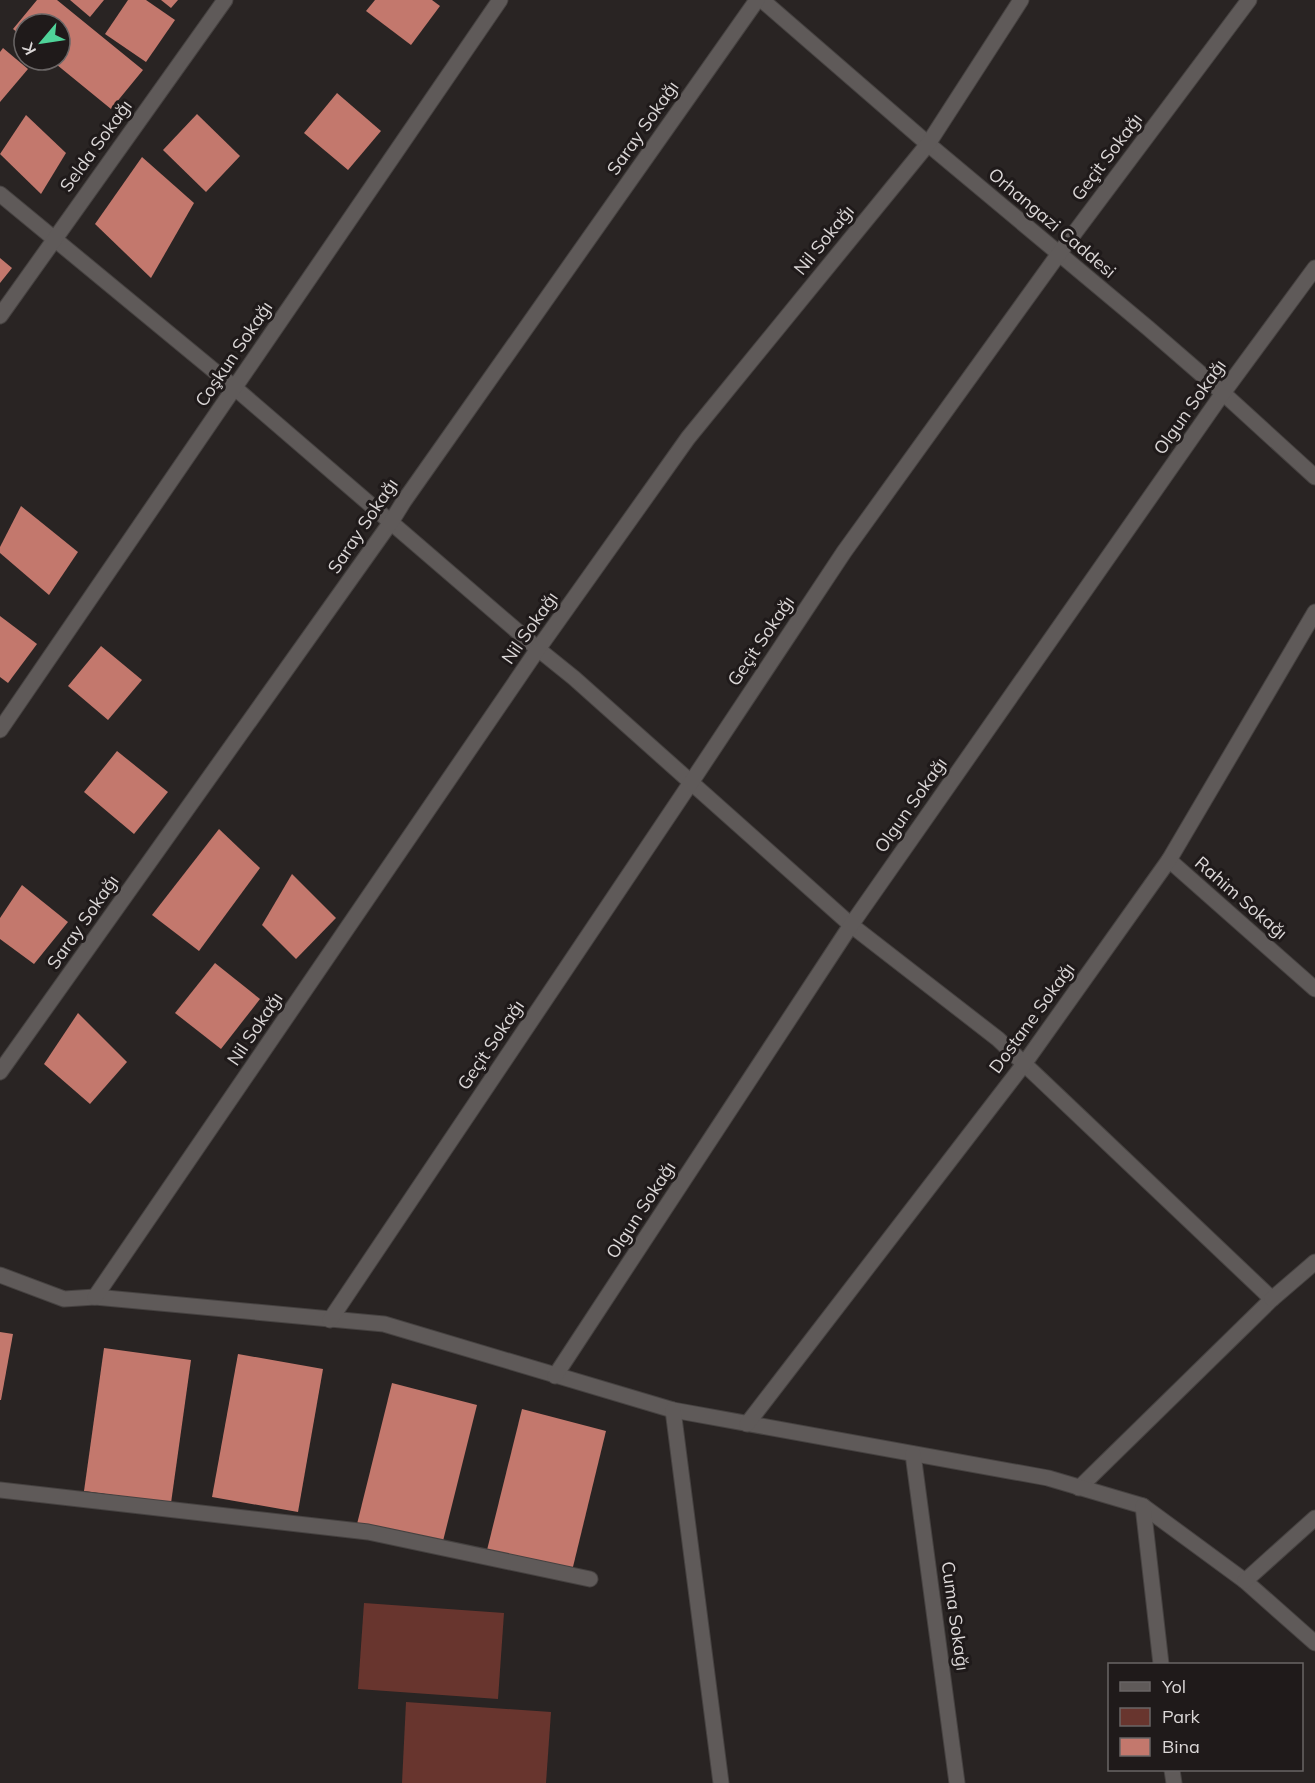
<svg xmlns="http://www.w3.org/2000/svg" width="1315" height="1783" font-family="Mulish,sans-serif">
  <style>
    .green { fill: #68352e }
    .building { fill: #c3786d }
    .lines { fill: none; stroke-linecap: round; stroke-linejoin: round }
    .minor-casing { stroke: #464241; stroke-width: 17 }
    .minor { stroke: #5f5a59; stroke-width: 15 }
    .labels { text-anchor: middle; stroke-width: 6; stroke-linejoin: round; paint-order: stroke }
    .street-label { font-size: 18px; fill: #dbd7d7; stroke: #1f1a1a }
  </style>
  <rect width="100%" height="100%" fill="#292423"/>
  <g class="green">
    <path d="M 364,1603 L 504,1613 L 498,1699 L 358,1689 Z"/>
    <path d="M 406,1702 L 551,1712 L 546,1783 L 402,1783 Z"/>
  </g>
  <g class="building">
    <path d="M 37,0 L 57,0 L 143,70 L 111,109 L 51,60 L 60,60 L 60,24 L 24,24 L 24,38 L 13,29 Z"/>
    <path d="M 70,0 L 104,0 L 90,17 Z"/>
    <path d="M 128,0 L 146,0 L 175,20 L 146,62 L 105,34 Z"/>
    <path d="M 161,0 L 178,0 L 171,8 Z"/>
    <path d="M 375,0 L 432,0 L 440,6 L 411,45 L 366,11 Z"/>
    <path d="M 3,48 L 28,69 L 0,102 L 0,52 Z"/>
    <path d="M 337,93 L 381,131 L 348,170 L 304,133 Z"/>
    <path d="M 197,114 L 240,156 L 206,192 L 163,150 Z"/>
    <path d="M 26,115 L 66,153 L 41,194 L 0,154 Z"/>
    <path d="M 142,157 L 194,203 L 151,278 L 95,224 Z"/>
    <path d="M 0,258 L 12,268 L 0,283 Z"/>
    <path d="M 21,506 L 78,552 L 49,595 L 0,553 L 0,547 Z"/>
    <path d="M 0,616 L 37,644 L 8,683 L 0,677 Z"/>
    <path d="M 101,646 L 142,680 L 108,720 L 68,686 Z"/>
    <path d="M 117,751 L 168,792 L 134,834 L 84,792 Z"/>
    <path d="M 219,829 L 260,868 L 199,951 L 152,915 Z"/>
    <path d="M 292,874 L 336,918 L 296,959 L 262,925 Z"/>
    <path d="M 22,885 L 68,922 L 34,964 L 0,939 L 0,918 Z"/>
    <path d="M 215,963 L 260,999 L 221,1049 L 175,1013 Z"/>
    <path d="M 78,1013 L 127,1062 L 90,1104 L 44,1064 Z"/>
    <path d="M 0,1332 L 13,1334 L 1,1400 L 0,1400 Z"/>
    <path d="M 104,1348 L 191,1360 L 171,1503 L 84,1491 Z"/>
    <path d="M 238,1354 L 323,1369 L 298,1512 L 212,1497 Z"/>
    <path d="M 392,1383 L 477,1405 L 442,1545 L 357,1524 Z"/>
    <path d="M 522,1409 L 606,1431 L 572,1571 L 487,1550 Z"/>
  </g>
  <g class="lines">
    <g class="minor-casing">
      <g id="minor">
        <path d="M 762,0 L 928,144 L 1148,328 L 1223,393 L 1315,477"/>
        <path d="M 0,194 L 235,388 L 538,649 L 574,678 L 851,925 L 998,1039 L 1272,1299 L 1079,1488"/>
        <path d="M 0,316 L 225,0"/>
        <path d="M 0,730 L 500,0"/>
        <path d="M 1169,860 L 1315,989"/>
        <path d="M 0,1072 L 391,522 L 404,501 L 757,0"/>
        <path d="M 0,1275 L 64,1299 L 95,1297 L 384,1324 L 673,1410 L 1048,1478 L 1143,1506 L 1245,1581 L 1315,1643"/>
        <path d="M 95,1297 L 538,649 L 688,438 L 928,144 L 1021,0"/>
        <path d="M 1272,1299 L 1315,1262"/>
        <path d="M 330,1320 L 692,781 L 844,552 L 1058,255 L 1249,0"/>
        <path d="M 555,1376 L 851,925 L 1223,393 L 1315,268"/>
        <path d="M 673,1410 L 721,1783"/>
        <path d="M 747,1424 L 1024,1064 L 1169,860 L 1315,612"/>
        <path d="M 913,1454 L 957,1783"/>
        <path d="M 0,1490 L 368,1532 L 590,1579"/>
        <path d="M 1143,1506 L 1161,1664"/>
        <path d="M 1245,1581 L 1315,1518"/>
        <path d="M 1172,1770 L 1174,1783"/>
      </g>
    </g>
    <use href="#minor" class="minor"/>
  </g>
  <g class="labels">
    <g class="street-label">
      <text transform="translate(643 128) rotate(-55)" y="6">Saray Sokağı</text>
      <text transform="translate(96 146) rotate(-54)" y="6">Selda Sokağı</text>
      <text transform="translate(1107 157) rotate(-53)" y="6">Geçit Sokağı</text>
      <text transform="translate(1052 223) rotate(40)" y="6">Orhangazi Caddesi</text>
      <text transform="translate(824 240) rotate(-51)" y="6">Nil Sokağı</text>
      <text transform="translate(234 354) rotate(-56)" y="6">Coşkun Sokağı</text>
      <text transform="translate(1190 407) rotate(-55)" y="6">Olgun Sokağı</text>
      <text transform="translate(363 526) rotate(-56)" y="6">Saray Sokağı</text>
      <text transform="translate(530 628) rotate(-55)" y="6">Nil Sokağı</text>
      <text transform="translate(761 641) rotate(-56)" y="6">Geçit Sokağı</text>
      <text transform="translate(911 805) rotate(-55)" y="6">Olgun Sokağı</text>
      <text transform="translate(1241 898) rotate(41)" y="6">Rahim Sokağı</text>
      <text transform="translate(83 922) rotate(-55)" y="6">Saray Sokağı</text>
      <text transform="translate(1032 1018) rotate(-54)" y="6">Dostane Sokağı</text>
      <text transform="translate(255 1029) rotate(-56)" y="6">Nil Sokağı</text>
      <text transform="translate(491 1045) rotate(-56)" y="6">Geçit Sokağı</text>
      <text transform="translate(641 1210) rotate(-57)" y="6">Olgun Sokağı</text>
      <text transform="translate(955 1616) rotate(82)" y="6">Cuma Sokağı</text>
    </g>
  </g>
  <rect x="1108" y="1663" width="195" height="108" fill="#1f1a1a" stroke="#6a6666" stroke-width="1.5"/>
  <rect x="1120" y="1682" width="30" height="9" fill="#5f5a59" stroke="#6a6666" stroke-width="1.5"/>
  <text x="1162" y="1693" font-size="18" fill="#dbd7d7">Yol</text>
  <rect x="1120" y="1708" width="30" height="18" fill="#68352e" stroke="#6a6666" stroke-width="1.5"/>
  <text x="1162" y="1723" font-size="18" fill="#dbd7d7">Park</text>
  <rect x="1120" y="1738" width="30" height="18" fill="#c3786d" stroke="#6a6666" stroke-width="1.5"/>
  <text x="1162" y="1753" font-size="18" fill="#dbd7d7">Bina</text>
  <g transform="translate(42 42) rotate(241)"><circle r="28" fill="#1f1a1a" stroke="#6a6666" stroke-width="1.5"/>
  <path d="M0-4.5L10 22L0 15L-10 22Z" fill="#4fd399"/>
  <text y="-9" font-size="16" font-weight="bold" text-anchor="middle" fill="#dbd7d7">K</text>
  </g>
</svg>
